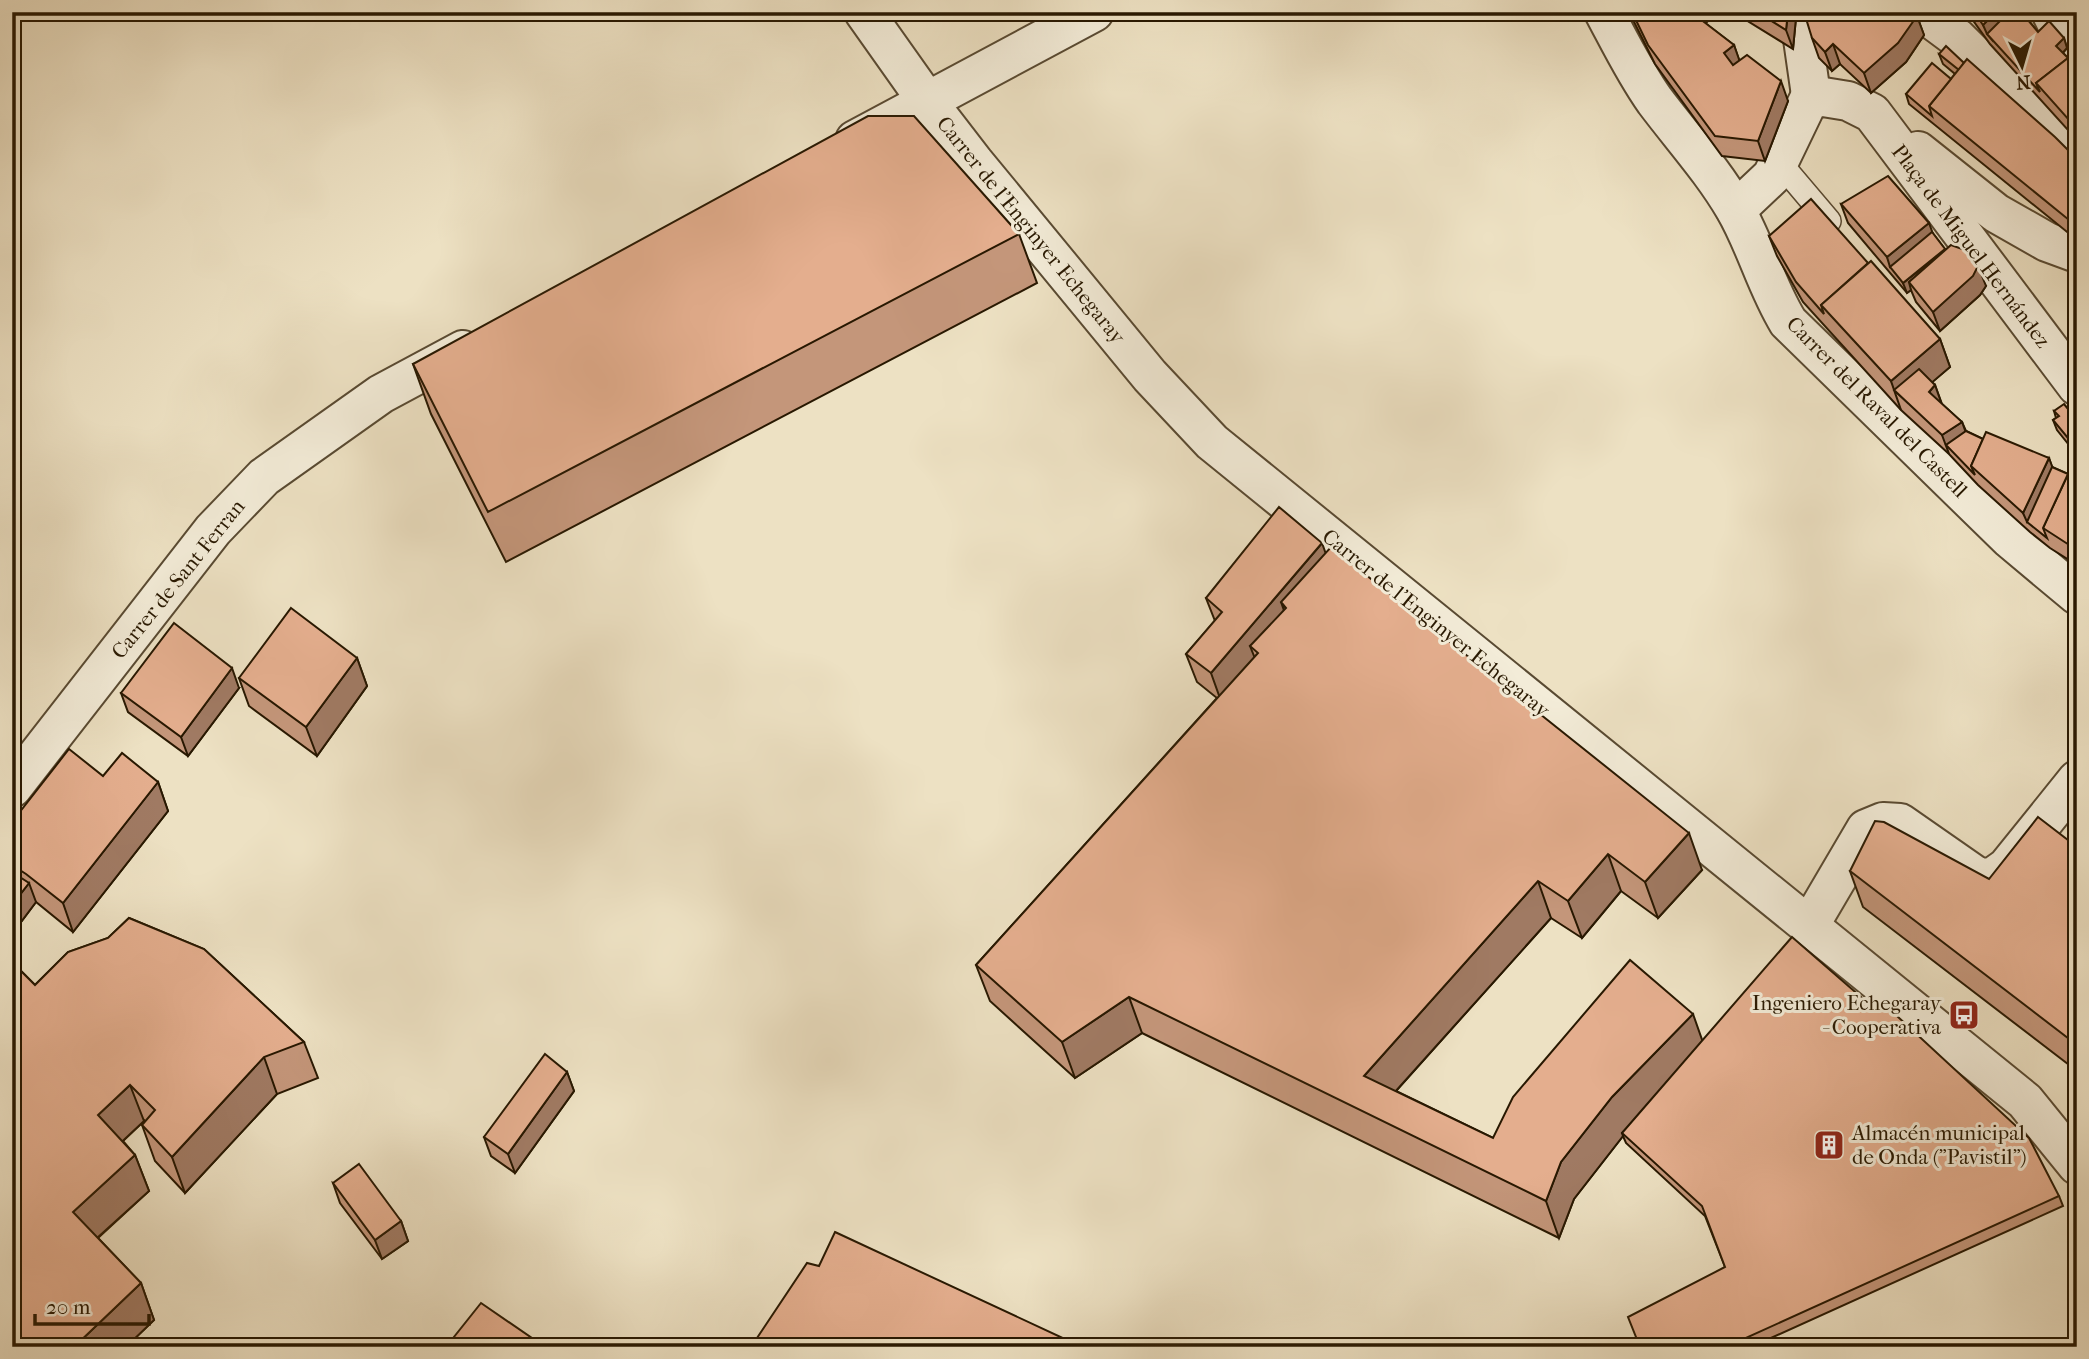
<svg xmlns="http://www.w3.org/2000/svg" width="2089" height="1359" font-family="'IM FELL French Canon',serif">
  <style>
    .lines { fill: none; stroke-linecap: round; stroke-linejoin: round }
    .lane-casing { stroke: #594a32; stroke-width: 26 }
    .street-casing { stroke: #594a32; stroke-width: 42 }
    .lane { stroke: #f3ecd8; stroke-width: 23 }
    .street { stroke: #f3ecd8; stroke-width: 38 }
    .wall { fill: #c4967a; stroke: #281801; stroke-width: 2 }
    .shaded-wall { fill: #a07a63; stroke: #281801; stroke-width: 2 }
    .building { fill: #e4ae8e; stroke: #281801; stroke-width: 2 }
    .labels { text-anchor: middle; stroke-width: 6; stroke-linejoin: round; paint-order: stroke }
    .street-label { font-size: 21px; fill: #281801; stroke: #f3ecd8 }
    .poi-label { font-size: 21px; fill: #281801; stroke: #f3ecd8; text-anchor: end }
  </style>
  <rect width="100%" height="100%" fill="#ede1c3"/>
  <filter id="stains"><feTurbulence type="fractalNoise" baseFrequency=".00286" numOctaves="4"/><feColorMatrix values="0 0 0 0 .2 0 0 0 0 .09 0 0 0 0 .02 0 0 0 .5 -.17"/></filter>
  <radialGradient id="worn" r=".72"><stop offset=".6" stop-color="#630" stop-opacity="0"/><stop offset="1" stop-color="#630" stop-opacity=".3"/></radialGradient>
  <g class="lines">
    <g class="lane-casing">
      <path id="lane" d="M 1779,162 L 1829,221"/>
    </g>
    <g class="street-casing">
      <g id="street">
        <path d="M 864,12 L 927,101 L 974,162 L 1150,376 L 1212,442 L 2025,1101 L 2077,1165"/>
        <path d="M 1604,12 C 1620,42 1635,73 1655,101 C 1682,137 1713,171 1735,209 C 1756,245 1766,286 1788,322 L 2010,539 L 2077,595"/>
        <path d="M 1922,12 L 1957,38 L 2077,157"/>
        <path d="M 2051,12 L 2056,22 L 2077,42"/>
        <path d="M 1805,25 L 1803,39 L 1811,95"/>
        <path d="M 855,140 L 1094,12"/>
        <path d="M 1918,151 L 1996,213 L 2047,242 L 2077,253"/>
        <path d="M 1736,210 L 1772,176 L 1811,95 L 1848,101 L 1872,113 L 2077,386"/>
        <path d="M 12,788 L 213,530 L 264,477 L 381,394 L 463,350"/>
        <path d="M 1809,926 L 1866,829 L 1883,822 L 1900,823 L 1979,878 L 1993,877 L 2007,867 L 2077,780"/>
      </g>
    </g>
    <use href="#lane" class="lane"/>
    <use href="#street" class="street"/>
  </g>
  <g class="wall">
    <path d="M 1629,12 L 1719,12 L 1705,23 L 1734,45 L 1739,60 L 1788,101 L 1765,161 L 1722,156 L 1655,64 Z"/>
    <path d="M 1733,12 L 1802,12 L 1796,18 L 1793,49 Z"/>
    <path d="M 1967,12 L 2022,12 L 2038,32 L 2064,38 L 2067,48 L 2063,53 L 2068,58 L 2077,51 L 2077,140 L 1990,44 Z"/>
    <path d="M 2069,12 L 2077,12 L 2077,25 L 2072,21 Z"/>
    <path d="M 1917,16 L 1924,35 L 1906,62 L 1871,93 L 1840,64 L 1832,71 L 1819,58 L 1812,38 Z"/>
    <path d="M 1939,54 L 1964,63 L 2077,159 L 2077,240 L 1909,104 L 1906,94 L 1951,79 L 1955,74 L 1943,64 Z"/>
    <path d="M 1841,204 L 1932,232 L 1945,249 L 1986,286 L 1980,295 L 1940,331 L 1916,302 L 1911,290 L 1907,293 L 1848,223 Z"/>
    <path d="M 1019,234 L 1037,283 L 506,562 L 431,414 L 413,364 Z"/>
    <path d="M 1769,236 L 1868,263 L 1940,339 L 1950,367 L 1932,382 L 1935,385 L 1942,404 L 1962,422 L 1966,431 L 1983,439 L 2049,458 L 2052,467 L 2068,474 L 2077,455 L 2077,565 L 2050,548 L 2030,532 L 1978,485 L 1949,454 L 1901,410 L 1803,302 L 1777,256 Z"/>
    <path d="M 2054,411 L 2077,420 L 2077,455 L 2057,430 L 2053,420 L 2056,418 Z"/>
    <path d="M 1325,553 L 1702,870 L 1658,918 L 1621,891 L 1582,938 L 1551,918 L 1396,1091 L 1493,1138 L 1702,1041 L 2059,1196 L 2063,1206 L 1751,1347 L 1640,1347 L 1725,1267 L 1705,1216 L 1626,1143 L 1623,1136 L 1574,1199 L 1559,1238 L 1142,1033 L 1075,1078 L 990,1001 L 976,965 L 1217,698 L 1197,682 L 1186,654 L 1215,621 L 1206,598 Z"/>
    <path d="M 357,658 L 367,686 L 317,756 L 249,706 L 239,678 Z"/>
    <path d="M 239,688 L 188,756 L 128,712 L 121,693 Z"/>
    <path d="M 103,776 L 158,782 L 168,811 L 73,932 L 36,902 L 12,934 L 12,822 Z"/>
    <path d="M 2077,847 L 2077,1071 L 1863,907 L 1850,871 L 1989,879 Z"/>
    <path d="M 129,918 L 204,949 L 304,1042 L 318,1078 L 277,1094 L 185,1193 L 155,1161 L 142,1125 L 144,1122 L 144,1121 L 123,1141 L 135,1155 L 149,1191 L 98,1238 L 141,1283 L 154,1320 L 126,1347 L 12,1347 L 12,962 L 35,985 L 68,952 L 108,938 Z"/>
    <path d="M 567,1072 L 574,1091 L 515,1173 L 491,1156 L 484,1137 Z"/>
    <path d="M 333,1183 L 401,1221 L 408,1241 L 382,1259 L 340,1203 Z"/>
  </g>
  <g class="shaded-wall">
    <path d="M 1690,12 L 1719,12 L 1697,30 Z"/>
    <path d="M 1788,12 L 1802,12 L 1796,18 L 1793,49 L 1786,30 Z"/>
    <path d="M 1996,12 L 2022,12 L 1993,41 L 1987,34 L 1983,25 Z"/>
    <path d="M 1917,16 L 1924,35 L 1906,62 L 1871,93 L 1864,73 Z"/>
    <path d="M 2064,38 L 2067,48 L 2060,56 L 2056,46 Z"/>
    <path d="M 1833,44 L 1840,64 L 1832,71 L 1825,52 Z"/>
    <path d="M 1734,45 L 1741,65 L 1732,72 L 1724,53 Z"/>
    <path d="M 1781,81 L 1788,101 L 1765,161 L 1758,141 Z"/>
    <path d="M 1929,223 L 1936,242 L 1890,267 L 1887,257 Z"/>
    <path d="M 1946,250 L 1909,282 L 1911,290 L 1907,293 L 1903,283 Z"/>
    <path d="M 1978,266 L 1986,286 L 1980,295 L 1940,331 L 1933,312 Z"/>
    <path d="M 1940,339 L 1950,367 L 1908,403 L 1894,390 L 1901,410 L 1891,381 Z"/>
    <path d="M 1935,385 L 1942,405 L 1929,392 Z"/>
    <path d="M 1962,422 L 1969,441 L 1946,445 L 1949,454 L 1942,435 Z"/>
    <path d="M 2049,458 L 2056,477 L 2027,522 L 2023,513 Z"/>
    <path d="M 1322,543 L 1332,571 L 1286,608 L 1281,602 L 1288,622 L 1250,646 L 1256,661 L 1221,701 L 1211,673 Z"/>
    <path d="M 357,658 L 367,686 L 317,756 L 306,727 Z"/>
    <path d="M 232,668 L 239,688 L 188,756 L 181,737 Z"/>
    <path d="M 158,782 L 168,811 L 73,932 L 63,903 Z"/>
    <path d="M 1689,833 L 1702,870 L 1658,918 L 1645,882 Z"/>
    <path d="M 1608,854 L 1621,891 L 1582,938 L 1568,901 Z"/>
    <path d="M 1538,881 L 1551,918 L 1377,1112 L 1364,1076 Z"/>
    <path d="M 29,883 L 36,902 L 12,934 L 12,905 Z"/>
    <path d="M 1129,997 L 1142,1033 L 1075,1078 L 1062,1042 Z"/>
    <path d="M 1693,1014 L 1706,1051 L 1622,1133 L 1623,1136 L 1574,1199 L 1559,1238 L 1546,1201 L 1561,1162 L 1612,1097 Z"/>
    <path d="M 264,1057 L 277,1094 L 185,1193 L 172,1157 Z"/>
    <path d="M 567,1072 L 574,1091 L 515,1173 L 508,1154 Z"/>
    <path d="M 130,1085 L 144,1121 L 111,1152 L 98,1115 Z"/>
    <path d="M 135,1155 L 149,1191 L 86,1248 L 73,1212 Z"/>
    <path d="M 401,1221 L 408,1241 L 382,1259 L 375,1240 Z"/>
    <path d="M 141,1283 L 154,1320 L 126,1347 L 74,1347 Z"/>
  </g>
  <g class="building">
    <path d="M 1632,12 L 1691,12 L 1734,45 L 1724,53 L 1733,65 L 1747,55 L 1781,81 L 1758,141 L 1715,136 L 1648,45 Z"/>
    <path d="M 1757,12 L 1788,12 L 1786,30 Z"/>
    <path d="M 1804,12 L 1912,12 L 1917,16 L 1898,43 L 1864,73 L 1833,44 L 1825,52 L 1812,38 Z"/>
    <path d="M 1974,12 L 1996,12 L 1983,25 Z"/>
    <path d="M 2009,12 L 2021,12 L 2038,32 L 2049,21 L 2064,38 L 2056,46 L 2068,58 L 2036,83 L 2040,92 L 1987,34 Z"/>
    <path d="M 1946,46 L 1964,63 L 1959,70 L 1939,54 Z"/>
    <path d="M 2077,51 L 2077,129 L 2036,83 Z"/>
    <path d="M 1967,59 L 2055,137 L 2077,159 L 2077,224 L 2069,220 L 1929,106 Z"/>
    <path d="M 1932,63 L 1951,79 L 1929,106 L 1932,116 L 1906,94 Z"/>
    <path d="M 868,116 L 914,116 L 1019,234 L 488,512 L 413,364 Z"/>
    <path d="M 1888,176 L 1929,223 L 1887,257 L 1841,204 Z"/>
    <path d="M 1811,199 L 1868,263 L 1821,305 L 1824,314 L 1796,282 L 1769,236 Z"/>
    <path d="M 1932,232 L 1945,249 L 1903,283 L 1890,267 Z"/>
    <path d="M 1951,245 L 1965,250 L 1978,266 L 1973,276 L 1933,312 L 1909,282 Z"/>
    <path d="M 1871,261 L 1940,339 L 1891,381 L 1821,305 Z"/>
    <path d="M 1919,369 L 1935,385 L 1929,392 L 1962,422 L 1942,435 L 1894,390 Z"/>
    <path d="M 2064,404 L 2077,420 L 2077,449 L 2053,420 L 2059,416 L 2054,411 Z"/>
    <path d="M 1966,431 L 1983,439 L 1971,466 L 1975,475 L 1946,445 Z"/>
    <path d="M 1986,432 L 2049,458 L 2023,513 L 1971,466 Z"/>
    <path d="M 2077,455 L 2077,550 L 2043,528 Z"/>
    <path d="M 2052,467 L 2068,474 L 2043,528 L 2047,538 L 2027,522 Z"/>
    <path d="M 1279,507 L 1322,543 L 1211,673 L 1186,654 L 1222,612 L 1206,598 Z"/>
    <path d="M 1331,547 L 1689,833 L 1645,882 L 1608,854 L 1568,901 L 1538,881 L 1364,1076 L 1493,1138 L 1513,1097 L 1630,960 L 1693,1014 L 1612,1097 L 1561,1162 L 1546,1201 L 1129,997 L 1062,1042 L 976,965 L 1258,653 L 1250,646 L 1286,608 L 1281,602 Z"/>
    <path d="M 291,608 L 357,658 L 306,727 L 239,678 Z"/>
    <path d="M 174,623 L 232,668 L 181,737 L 121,693 Z"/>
    <path d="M 69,749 L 103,776 L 122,753 L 158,782 L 63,903 L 26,874 L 12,865 L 12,822 Z"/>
    <path d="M 2038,817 L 2077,847 L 2077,1045 L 1850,871 L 1875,821 L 1884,822 L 1989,879 Z"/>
    <path d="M 12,872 L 29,883 L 12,905 Z"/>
    <path d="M 129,918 L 204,949 L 304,1042 L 264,1057 L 172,1157 L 142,1125 L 155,1110 L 130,1085 L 98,1115 L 135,1155 L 73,1212 L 141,1283 L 74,1347 L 12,1347 L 12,962 L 35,985 L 68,952 L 108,938 Z"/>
    <path d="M 1792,937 L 1877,1011 L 1884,1004 L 2029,1138 L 2059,1196 L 1726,1347 L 1640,1347 L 1628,1317 L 1725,1267 L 1702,1206 L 1622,1133 Z"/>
    <path d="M 545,1054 L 567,1072 L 508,1154 L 484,1137 Z"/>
    <path d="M 359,1164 L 401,1221 L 375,1240 L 333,1183 Z"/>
    <path d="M 835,1232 L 1082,1347 L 751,1347 L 807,1263 L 819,1266 Z"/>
    <path d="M 481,1303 L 545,1347 L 446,1347 Z"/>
  </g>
  <defs>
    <g id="bus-square" transform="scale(1.575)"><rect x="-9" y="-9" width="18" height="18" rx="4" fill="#8f2418" stroke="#f3ecd8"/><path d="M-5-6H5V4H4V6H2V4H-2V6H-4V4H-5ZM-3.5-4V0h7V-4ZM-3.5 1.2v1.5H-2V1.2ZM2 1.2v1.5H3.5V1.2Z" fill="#fff"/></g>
    <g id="building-square" transform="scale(1.575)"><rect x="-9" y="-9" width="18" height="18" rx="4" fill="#8f2418" stroke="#f3ecd8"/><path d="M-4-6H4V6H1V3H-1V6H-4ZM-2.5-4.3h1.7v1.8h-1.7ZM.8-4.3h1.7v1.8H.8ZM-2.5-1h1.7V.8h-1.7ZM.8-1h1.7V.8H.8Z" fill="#fff"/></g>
  </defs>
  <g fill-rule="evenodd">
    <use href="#bus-square" x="1964" y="1015"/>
    <use href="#building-square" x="1829" y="1145"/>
  </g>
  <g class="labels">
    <g class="street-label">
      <text transform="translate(1031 230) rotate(51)" y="7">Carrer de l'Enginyer Echegaray</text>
      <text transform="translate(1971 246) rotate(53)" y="7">Plaça de Miguel Hernández</text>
      <text transform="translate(1877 407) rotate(45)" y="7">Carrer del Raval del Castell</text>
      <text transform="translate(178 579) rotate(-51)" y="7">Carrer de Sant Ferran</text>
      <text transform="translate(1436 623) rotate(39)" y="7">Carrer de l'Enginyer Echegaray</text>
    </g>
    <g class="poi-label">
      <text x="1941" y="1010">Ingeniero Echegaray<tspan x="1941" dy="24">- Cooperativa</tspan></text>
      <text x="1852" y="1140" text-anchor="start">Almacén municipal<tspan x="1852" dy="24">de Onda ("Pavistil")</tspan></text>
    </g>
  </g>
  <rect width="2089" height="1359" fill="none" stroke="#ede1c3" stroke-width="42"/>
  <rect x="14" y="14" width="2061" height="1331" fill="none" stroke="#281801" stroke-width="3.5"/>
  <rect x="21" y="21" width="2047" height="1317" fill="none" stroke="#281801" stroke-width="2"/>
  <g transform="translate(2022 66) rotate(175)" stroke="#f3ecd8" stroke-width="5" paint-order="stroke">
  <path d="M0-5L12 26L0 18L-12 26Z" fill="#281801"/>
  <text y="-10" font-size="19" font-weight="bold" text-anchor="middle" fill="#281801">N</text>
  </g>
  <path d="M35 1314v10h114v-10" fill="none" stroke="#281801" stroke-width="3.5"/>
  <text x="46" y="1314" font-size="21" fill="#281801" stroke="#f3ecd8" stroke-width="5" paint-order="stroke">20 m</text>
  <rect width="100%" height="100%" filter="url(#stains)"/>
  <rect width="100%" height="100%" fill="url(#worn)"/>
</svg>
